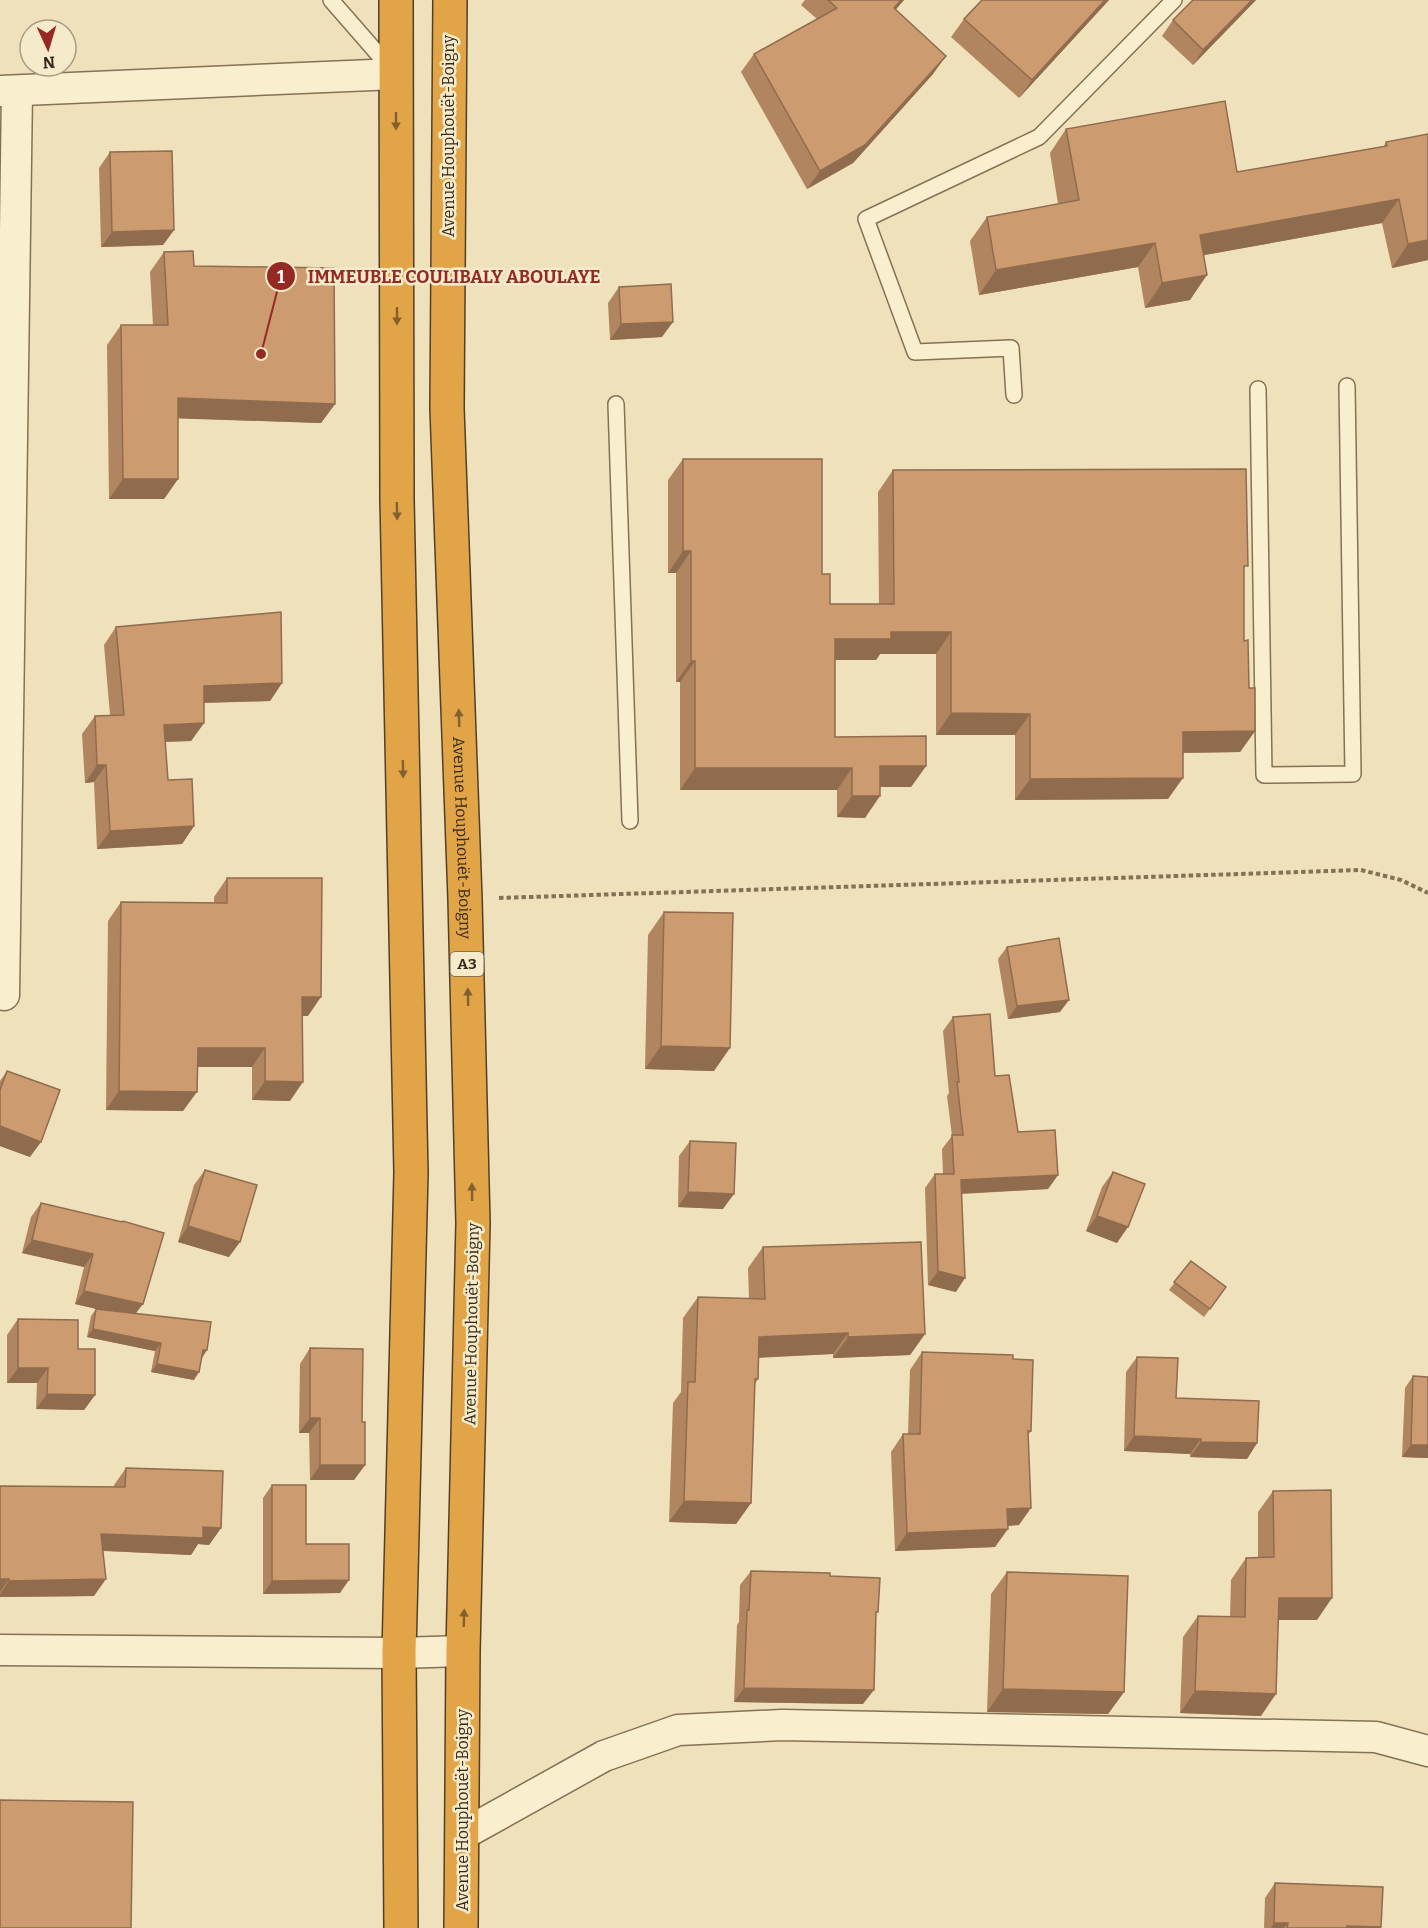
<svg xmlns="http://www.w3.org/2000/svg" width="1428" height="1928" font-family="Bitter,serif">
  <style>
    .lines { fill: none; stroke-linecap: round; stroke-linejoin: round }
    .lane-casing { stroke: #857155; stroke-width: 18 }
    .street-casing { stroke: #857155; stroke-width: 33 }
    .highway-casing { stroke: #523f2a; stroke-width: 36 }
    .path { stroke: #857155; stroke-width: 4; stroke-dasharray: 4.5 3; stroke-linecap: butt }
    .lane { stroke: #f9eece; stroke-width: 15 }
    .street { stroke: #f9eece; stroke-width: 30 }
    .highway { stroke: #e1a548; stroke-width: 33 }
    .wall { fill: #b08560 }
    .shaded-wall { fill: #906c4e }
    .building { fill: #cd9b70; stroke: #906c4e; stroke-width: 1.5 }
    .oneway { fill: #82602f }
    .labels { text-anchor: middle; stroke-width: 5; stroke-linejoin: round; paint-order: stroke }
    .shield { fill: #f5ebcb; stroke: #6e624f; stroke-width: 1.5 }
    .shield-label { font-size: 15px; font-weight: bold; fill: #34281a }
    .street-label { font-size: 16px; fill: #34281a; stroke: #f5ebcb }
    .leader { fill: none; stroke: #952924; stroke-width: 2 }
    .callout-dot { fill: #952924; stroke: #f5ebcb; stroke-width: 2 }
    .mark-label { font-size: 18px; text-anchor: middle; font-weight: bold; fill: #fff }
    .callout-label { font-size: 18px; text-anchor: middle; font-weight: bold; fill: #952924; stroke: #f5ebcb; stroke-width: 5; stroke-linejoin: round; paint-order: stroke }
  </style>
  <rect width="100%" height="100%" fill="#eee1bb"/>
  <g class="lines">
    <g class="lane-casing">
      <g id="lane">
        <path d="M 331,0 L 392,70"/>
        <path d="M 1258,389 L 1264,775 L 1353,774 L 1347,386"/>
        <path d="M 1014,395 L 1011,348 L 915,352 L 866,219 L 1039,137 L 1174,0"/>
        <path d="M 616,404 L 630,821"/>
      </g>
    </g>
    <g class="street-casing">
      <g id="street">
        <path d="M 0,91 L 396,74"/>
        <path d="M 4,995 L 17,91"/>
        <path d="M 0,1650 L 399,1653 L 463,1651"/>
        <path d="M 462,1835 L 604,1756 L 678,1730 L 782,1725 L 1376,1737 L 1428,1751"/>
      </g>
    </g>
    <g class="highway-casing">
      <g id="highway">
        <path d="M 396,0 L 397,499 L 411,1173 L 399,1653 L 401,1928"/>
        <path id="s1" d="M 450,0 L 447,408 L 465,899 L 473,1223 L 463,1651 L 461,1928"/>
      </g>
    </g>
    <path class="path" d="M 499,898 L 1361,870 L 1401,880 L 1428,893"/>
    <use href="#lane" class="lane"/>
    <use href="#street" class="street"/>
    <use href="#highway" class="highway"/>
  </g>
  <g class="wall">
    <path d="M 805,0 L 904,0 L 895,10 L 933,74 L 853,163 L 807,189 L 741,72 L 754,54 L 817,19 L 801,5 Z"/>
    <path d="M 982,0 L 1109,0 L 1019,98 L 951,37 L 964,19 Z"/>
    <path d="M 1256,0 L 1193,65 L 1162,36 L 1173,20 Z"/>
    <path d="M 1066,129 L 1237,172 L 1384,146 L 1386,142 L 1428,260 L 1392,268 L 1382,223 L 1203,255 L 1190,300 L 1145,308 L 1138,267 L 979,295 L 970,241 L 987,217 L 1058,204 L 1050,153 Z"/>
    <path d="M 110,152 L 174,230 L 163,245 L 101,247 L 99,168 Z"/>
    <path d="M 164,252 L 194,266 L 335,404 L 321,423 L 178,418 L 178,479 L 164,499 L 109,499 L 107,345 L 121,325 L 153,325 L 150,272 Z"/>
    <path d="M 619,287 L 662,337 L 610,340 L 608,303 Z"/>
    <path d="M 683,459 L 822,574 L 830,604 L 879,604 L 878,492 L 893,470 L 1244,571 L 1244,641 L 1249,688 L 1255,731 L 1240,752 L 1183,753 L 1168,799 L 1015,800 L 1015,735 L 936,735 L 936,654 L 880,654 L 876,660 L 835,660 L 835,737 L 926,766 L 911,787 L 880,787 L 865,818 L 837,817 L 837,790 L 680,790 L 680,682 L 676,682 L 676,573 L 668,573 L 668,480 Z"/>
    <path d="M 116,627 L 282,683 L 270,701 L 204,703 L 204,723 L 191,741 L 165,742 L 168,780 L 194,826 L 182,844 L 97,849 L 94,782 L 85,783 L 82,734 L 95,716 L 110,715 L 104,645 Z"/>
    <path d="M 227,878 L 308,1016 L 302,1016 L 290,1101 L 252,1100 L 252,1067 L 197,1067 L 183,1111 L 106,1110 L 108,921 L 121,902 L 214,903 L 214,897 Z"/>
    <path d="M 664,912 L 714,1071 L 645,1069 L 648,935 Z"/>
    <path d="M 1007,947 L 1060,1012 L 1008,1019 L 998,959 Z"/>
    <path d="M 953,1017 L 995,1076 L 1018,1132 L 1058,1175 L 1048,1189 L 962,1194 L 956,1292 L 928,1285 L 925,1188 L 935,1174 L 943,1174 L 942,1149 L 952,1136 L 947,1096 L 949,1093 L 943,1031 Z"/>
    <path d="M 7,1071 L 30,1157 L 0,1146 L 0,1081 Z"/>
    <path d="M 690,1141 L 723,1209 L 678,1207 L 679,1156 Z"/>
    <path d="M 205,1170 L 229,1257 L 178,1242 L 194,1185 Z"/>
    <path d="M 1113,1172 L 1117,1243 L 1086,1231 L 1102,1187 Z"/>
    <path d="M 41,1203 L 122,1222 L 136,1313 L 202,1358 L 194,1380 L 151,1372 L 155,1351 L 87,1337 L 91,1316 L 96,1309 L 75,1304 L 84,1267 L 22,1253 L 31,1217 Z"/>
    <path d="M 763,1247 L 925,1334 L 910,1355 L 833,1358 L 833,1354 L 759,1358 L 758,1379 L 755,1384 L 751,1503 L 736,1524 L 669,1522 L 673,1403 L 681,1392 L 683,1318 L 698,1297 L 749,1299 L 748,1268 Z"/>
    <path d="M 1191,1261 L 1226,1287 L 1204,1317 L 1169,1290 Z"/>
    <path d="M 18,1319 L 78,1349 L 95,1395 L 84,1410 L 36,1409 L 37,1383 L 7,1383 L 7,1335 Z"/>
    <path d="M 310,1348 L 362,1422 L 365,1465 L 354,1480 L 310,1480 L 309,1433 L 299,1433 L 300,1364 Z"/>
    <path d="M 922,1352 L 1013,1359 L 1031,1431 L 1028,1435 L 1019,1525 L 1007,1526 L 995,1547 L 895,1551 L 891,1452 L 903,1434 L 908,1434 L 910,1370 Z"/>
    <path d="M 1137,1357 L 1176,1398 L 1257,1443 L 1247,1459 L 1190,1457 L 1190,1454 L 1124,1451 L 1126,1372 Z"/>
    <path d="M 1413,1376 L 1428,1458 L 1402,1457 L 1405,1388 Z"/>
    <path d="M 126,1468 L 221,1528 L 209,1545 L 198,1544 L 191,1555 L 103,1551 L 94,1596 L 0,1597 L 0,1486 L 114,1487 L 114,1485 Z"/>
    <path d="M 272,1485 L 306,1544 L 340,1593 L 263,1594 L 263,1498 Z"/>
    <path d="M 1273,1491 L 1317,1620 L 1279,1620 L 1261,1716 L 1180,1713 L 1183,1637 L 1198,1616 L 1230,1617 L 1231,1580 L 1246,1558 L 1258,1557 L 1258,1512 Z"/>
    <path d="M 751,1571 L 830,1576 L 876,1615 L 863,1704 L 734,1702 L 737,1625 L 739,1622 L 740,1585 Z"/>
    <path d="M 1007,1572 L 1124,1692 L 1108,1714 L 987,1712 L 991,1594 Z"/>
    <path d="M 1275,1883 L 1381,1927 L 1381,1928 L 1264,1928 L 1265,1898 Z"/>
  </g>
  <g class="shaded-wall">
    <path d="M 901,0 L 904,0 L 881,27 L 894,8 Z"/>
    <path d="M 1105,0 L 1109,0 L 1019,98 L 1032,80 Z"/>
    <path d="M 1252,0 L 1256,0 L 1193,65 L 1203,50 Z"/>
    <path d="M 946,56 L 933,74 L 853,163 L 807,189 L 820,171 Z"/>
    <path d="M 1399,199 L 1382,223 L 1183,259 L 1200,235 Z"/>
    <path d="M 174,230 L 163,245 L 101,247 L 112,232 Z"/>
    <path d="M 1428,240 L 1428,260 L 1392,268 L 1408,244 Z"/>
    <path d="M 1155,243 L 1138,267 L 979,295 L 996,270 Z"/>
    <path d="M 1207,275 L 1190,300 L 1145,308 L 1162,283 Z"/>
    <path d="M 673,322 L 662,337 L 610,340 L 621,324 Z"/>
    <path d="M 178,398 L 335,404 L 321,423 L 165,418 Z"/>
    <path d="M 123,479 L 178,479 L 164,499 L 109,499 Z"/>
    <path d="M 683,551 L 691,551 L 676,573 L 668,573 Z"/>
    <path d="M 891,632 L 951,632 L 936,654 L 880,654 L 876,660 L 820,660 L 835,639 Z"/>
    <path d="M 691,661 L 695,661 L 680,682 L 676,682 Z"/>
    <path d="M 282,683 L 270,701 L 191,703 L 204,686 Z"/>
    <path d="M 951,713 L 1030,714 L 1015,735 L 936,735 Z"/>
    <path d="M 204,723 L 191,741 L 152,742 L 164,725 Z"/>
    <path d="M 1255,731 L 1240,752 L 1168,753 L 1183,732 Z"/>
    <path d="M 97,765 L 106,765 L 94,782 L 85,783 Z"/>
    <path d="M 880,766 L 926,766 L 911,787 L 865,787 Z"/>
    <path d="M 695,768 L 852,768 L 837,790 L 680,790 Z"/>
    <path d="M 1183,778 L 1168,799 L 1015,800 L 1030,779 Z"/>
    <path d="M 852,796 L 880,796 L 865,818 L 837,817 Z"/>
    <path d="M 194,826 L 182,844 L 97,849 L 110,831 Z"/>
    <path d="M 302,997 L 321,997 L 308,1016 L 289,1016 Z"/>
    <path d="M 1069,1000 L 1060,1012 L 1008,1019 L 1017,1006 Z"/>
    <path d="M 661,1046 L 730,1048 L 714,1071 L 645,1069 Z"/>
    <path d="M 198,1048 L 265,1048 L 252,1067 L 185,1067 Z"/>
    <path d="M 265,1081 L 303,1082 L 290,1101 L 252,1100 Z"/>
    <path d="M 119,1091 L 197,1092 L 183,1111 L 106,1110 Z"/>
    <path d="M 0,1126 L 41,1142 L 30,1157 L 0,1146 Z"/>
    <path d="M 1058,1175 L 1048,1189 L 951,1194 L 961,1180 Z"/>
    <path d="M 688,1192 L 734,1194 L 723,1209 L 678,1207 Z"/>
    <path d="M 1097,1216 L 1128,1227 L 1117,1243 L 1086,1231 Z"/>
    <path d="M 188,1226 L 240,1242 L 229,1257 L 178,1242 Z"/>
    <path d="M 32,1240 L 93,1254 L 84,1267 L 22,1253 Z"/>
    <path d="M 938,1271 L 965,1278 L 956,1292 L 928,1285 Z"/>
    <path d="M 84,1291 L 143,1304 L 133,1317 L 75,1304 Z"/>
    <path d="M 93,1329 L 161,1343 L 155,1351 L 87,1337 Z"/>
    <path d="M 848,1333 L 833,1354 L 745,1358 L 759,1337 Z"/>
    <path d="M 925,1334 L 910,1355 L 833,1358 L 848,1337 Z"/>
    <path d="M 203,1350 L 207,1350 L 202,1358 Z"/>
    <path d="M 157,1364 L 199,1372 L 194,1380 L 151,1372 Z"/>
    <path d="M 18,1368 L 48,1368 L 37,1383 L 7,1383 Z"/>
    <path d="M 47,1394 L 95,1395 L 84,1410 L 36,1409 Z"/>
    <path d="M 310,1418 L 320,1418 L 309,1433 L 299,1433 Z"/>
    <path d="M 1134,1436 L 1201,1439 L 1190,1454 L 1124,1451 Z"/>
    <path d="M 1201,1442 L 1257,1443 L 1247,1459 L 1190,1457 Z"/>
    <path d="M 1411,1445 L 1428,1445 L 1428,1458 L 1402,1457 Z"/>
    <path d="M 320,1465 L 365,1465 L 354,1480 L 310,1480 Z"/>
    <path d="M 684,1501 L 751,1503 L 736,1524 L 669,1522 Z"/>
    <path d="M 1031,1508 L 1019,1525 L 994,1527 L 1007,1509 Z"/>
    <path d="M 203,1527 L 221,1528 L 209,1545 L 198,1544 L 191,1555 L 89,1550 L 101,1534 Z"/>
    <path d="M 1008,1529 L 995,1547 L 895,1551 L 907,1533 Z"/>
    <path d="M 0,1579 L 9,1579 L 0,1592 Z"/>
    <path d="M 106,1579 L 94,1596 L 0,1597 L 0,1594 L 9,1581 Z"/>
    <path d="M 349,1580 L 340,1593 L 263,1594 L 272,1581 Z"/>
    <path d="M 1279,1598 L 1332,1598 L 1317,1620 L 1264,1620 Z"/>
    <path d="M 744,1688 L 874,1690 L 863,1704 L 734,1702 Z"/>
    <path d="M 1003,1689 L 1124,1692 L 1108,1714 L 987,1712 Z"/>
    <path d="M 1195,1691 L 1276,1694 L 1261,1716 L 1180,1713 Z"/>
    <path d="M 1274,1923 L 1288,1923 L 1284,1928 L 1271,1928 Z"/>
    <path d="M 1347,1926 L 1381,1927 L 1381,1928 L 1346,1928 Z"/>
  </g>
  <g class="building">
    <path d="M 828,0 L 901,0 L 894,8 L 946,56 L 865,145 L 820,171 L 754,54 L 837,8 Z"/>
    <path d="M 982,0 L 1105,0 L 1032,80 L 964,19 Z"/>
    <path d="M 1193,0 L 1252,0 L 1203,50 L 1173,20 Z"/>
    <path d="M 1225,101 L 1237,172 L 1387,146 L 1386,142 L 1428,134 L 1428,240 L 1408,244 L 1399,199 L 1200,235 L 1207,275 L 1162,283 L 1155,243 L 996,270 L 987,217 L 1079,200 L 1066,129 Z"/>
    <path d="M 172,151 L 174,230 L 112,232 L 110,152 Z"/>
    <path d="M 193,251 L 194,266 L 334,268 L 335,404 L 178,398 L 178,479 L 123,479 L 121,325 L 168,325 L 164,252 Z"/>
    <path d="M 671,284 L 673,322 L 621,324 L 619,287 Z"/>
    <path d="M 683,459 L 822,459 L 822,574 L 830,574 L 830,604 L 894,604 L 893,470 L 1246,469 L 1248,566 L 1244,566 L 1244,641 L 1248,640 L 1249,688 L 1255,688 L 1255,731 L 1183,732 L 1183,778 L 1030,779 L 1030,714 L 951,713 L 951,632 L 891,632 L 891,639 L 835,639 L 835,737 L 926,736 L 926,766 L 880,766 L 880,796 L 852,796 L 852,768 L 695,768 L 695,661 L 691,661 L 691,551 L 683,551 Z"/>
    <path d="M 281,612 L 282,683 L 204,686 L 204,723 L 164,725 L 168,780 L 192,779 L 194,826 L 110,831 L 106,765 L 97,765 L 95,716 L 124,715 L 116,627 Z"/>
    <path d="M 227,878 L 322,878 L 321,997 L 302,997 L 303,1082 L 265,1081 L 265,1048 L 198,1048 L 197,1092 L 119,1091 L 121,902 L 227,903 Z"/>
    <path d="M 664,912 L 733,913 L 730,1048 L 661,1046 Z"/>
    <path d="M 1059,938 L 1069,1000 L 1017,1006 L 1007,947 Z"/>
    <path d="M 990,1014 L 995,1076 L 1009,1075 L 1018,1132 L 1055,1130 L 1058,1175 L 961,1180 L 965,1278 L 938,1271 L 935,1174 L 954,1174 L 952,1135 L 963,1135 L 957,1082 L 959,1082 L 953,1017 Z"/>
    <path d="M 7,1071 L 60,1090 L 41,1142 L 0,1126 L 0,1090 Z"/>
    <path d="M 690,1141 L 736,1143 L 734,1194 L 688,1192 Z"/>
    <path d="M 205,1170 L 257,1185 L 240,1242 L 188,1226 Z"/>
    <path d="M 1113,1172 L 1145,1184 L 1128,1227 L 1097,1216 Z"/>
    <path d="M 41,1203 L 122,1222 L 123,1221 L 164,1233 L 143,1304 L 84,1291 L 93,1254 L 32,1240 Z"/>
    <path d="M 921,1242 L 925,1334 L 848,1337 L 848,1333 L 759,1337 L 758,1379 L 755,1379 L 751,1503 L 684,1501 L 688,1382 L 695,1382 L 698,1297 L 765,1299 L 763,1247 Z"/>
    <path d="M 1191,1261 L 1226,1287 L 1210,1309 L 1174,1282 Z"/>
    <path d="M 96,1309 L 211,1322 L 207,1350 L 203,1350 L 199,1372 L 157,1364 L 161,1343 L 93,1329 Z"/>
    <path d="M 18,1319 L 78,1320 L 78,1349 L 95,1349 L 95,1395 L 47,1394 L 48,1368 L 18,1368 Z"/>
    <path d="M 310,1348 L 363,1349 L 362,1422 L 365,1422 L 365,1465 L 320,1465 L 320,1418 L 310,1418 Z"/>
    <path d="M 922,1352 L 1013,1355 L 1013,1359 L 1033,1360 L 1031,1431 L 1028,1431 L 1031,1508 L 1007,1509 L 1008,1529 L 907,1533 L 903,1434 L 920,1434 Z"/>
    <path d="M 1137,1357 L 1178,1358 L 1176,1398 L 1259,1401 L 1257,1443 L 1201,1442 L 1201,1439 L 1134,1436 Z"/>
    <path d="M 1413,1376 L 1428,1377 L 1428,1445 L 1411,1445 Z"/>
    <path d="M 126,1468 L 223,1471 L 221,1528 L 203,1527 L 203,1538 L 101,1534 L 106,1579 L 9,1581 L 9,1579 L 0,1579 L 0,1486 L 125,1487 Z"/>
    <path d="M 272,1485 L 306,1485 L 306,1544 L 349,1544 L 349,1580 L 272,1581 Z"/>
    <path d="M 1331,1490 L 1332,1598 L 1279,1598 L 1276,1694 L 1195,1691 L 1198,1616 L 1245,1617 L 1246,1558 L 1274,1557 L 1273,1491 Z"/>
    <path d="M 751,1571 L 830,1573 L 830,1576 L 880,1578 L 878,1612 L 876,1612 L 874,1690 L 744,1688 L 747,1610 L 749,1610 Z"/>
    <path d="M 1007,1572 L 1128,1576 L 1124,1692 L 1003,1689 Z"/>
    <path d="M 0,1800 L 133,1802 L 131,1928 L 0,1928 Z"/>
    <path d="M 1275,1883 L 1383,1887 L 1381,1927 L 1347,1926 L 1347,1928 L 1287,1928 L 1288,1923 L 1274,1923 Z"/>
  </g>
  <defs><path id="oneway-solid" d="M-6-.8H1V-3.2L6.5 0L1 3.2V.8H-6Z" transform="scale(1.5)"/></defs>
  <g class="oneway">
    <use href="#oneway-solid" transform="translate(396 121) rotate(90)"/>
    <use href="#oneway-solid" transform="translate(397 316) rotate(90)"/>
    <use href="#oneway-solid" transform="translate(397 511) rotate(89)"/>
    <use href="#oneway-solid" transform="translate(459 718) rotate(-92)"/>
    <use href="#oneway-solid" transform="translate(403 769) rotate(89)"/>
    <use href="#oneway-solid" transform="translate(468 997) rotate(-91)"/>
    <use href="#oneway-solid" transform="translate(472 1192) rotate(-91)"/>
    <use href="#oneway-solid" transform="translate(464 1618) rotate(-88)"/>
  </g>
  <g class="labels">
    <rect class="shield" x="450.5" y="952" width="33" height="24" rx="4.5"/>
    <g class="shield-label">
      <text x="467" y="969">A3</text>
    </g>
    <g class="street-label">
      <text transform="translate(448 136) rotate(-90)" y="6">Avenue Houphouët-Boigny</text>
      <text dy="6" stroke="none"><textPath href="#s1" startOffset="838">Avenue Houphouët-Boigny</textPath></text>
      <text transform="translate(471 1324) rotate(-89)" y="6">Avenue Houphouët-Boigny</text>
      <text transform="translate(462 1810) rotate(-90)" y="6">Avenue Houphouët-Boigny</text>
    </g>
  </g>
  <path class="leader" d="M261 354L281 276"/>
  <g class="callout-dot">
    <circle cx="261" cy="354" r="6"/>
    <circle cx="281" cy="276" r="15"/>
  </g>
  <g class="mark-label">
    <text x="281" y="283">1</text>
  </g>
  <g class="callout-label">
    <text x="454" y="283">IMMEUBLE COULIBALY ABOULAYE</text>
  </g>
  <g transform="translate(48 48) rotate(176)"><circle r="28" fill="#f5ebcb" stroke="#a89d84" stroke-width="1.5"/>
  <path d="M0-4.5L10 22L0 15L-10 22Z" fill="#952924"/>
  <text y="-9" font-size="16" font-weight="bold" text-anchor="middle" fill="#34281a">N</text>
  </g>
</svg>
